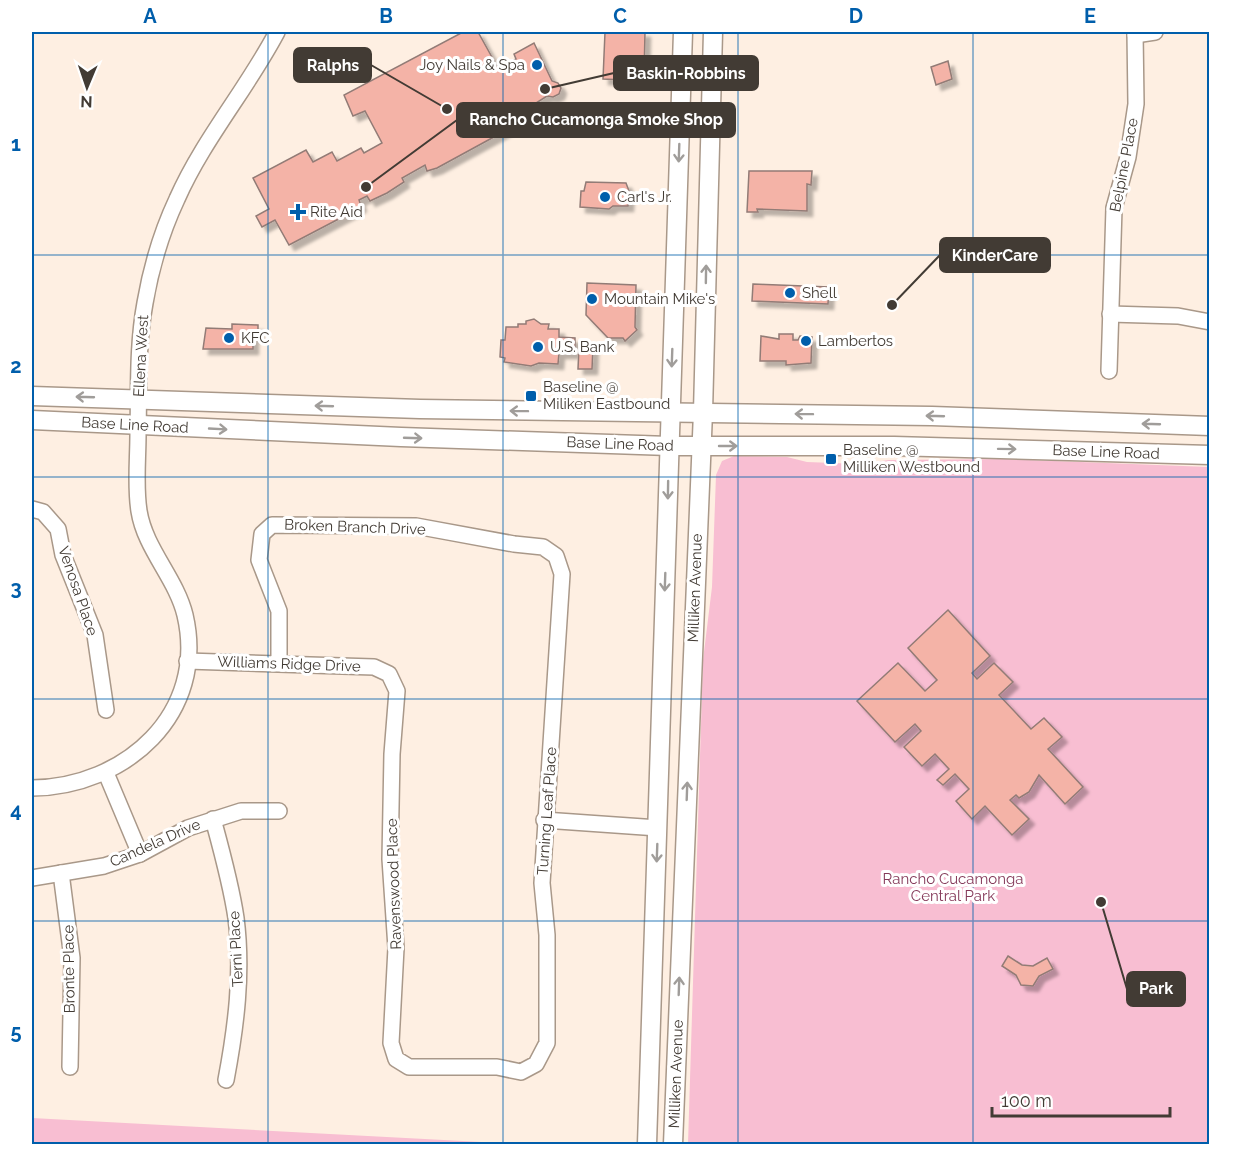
<svg xmlns="http://www.w3.org/2000/svg" width="1241" height="1176" font-family="Raleway,sans-serif">
  <style>
    .green { fill: #f8bed2 }
    .building { fill: #f4b3a7; stroke: #927b76; stroke-width: 1.5; filter: url(#shadow) }
    .lines { fill: none; stroke-linecap: round; stroke-linejoin: round }
    .minor-casing { stroke: #a99889; stroke-width: 18 }
    .major-casing { stroke: #a99889; stroke-width: 21 }
    .minor { stroke: #fff; stroke-width: 15 }
    .major { stroke: #fff; stroke-width: 18 }
    .oneway { stroke: #a09d9a }
    .grid { fill: none; stroke: #005eab; stroke-width: 1.5; stroke-opacity: 0.55 }
    .poi-dot { fill: #005eab; stroke: #fff; stroke-width: 2 }
    .labels { text-anchor: middle; stroke-width: 6; stroke-linejoin: round; paint-order: stroke }
    .poi-label { font-size: 15px; fill: #423b34; stroke: #fff; text-anchor: start }
    .street-label { font-size: 15px; fill: #423b34; stroke: #fff }
    .park-label { font-size: 15px; fill: #853a5a; stroke: #fff }
    .leader { fill: none; stroke: #423b34; stroke-width: 2 }
    .callout-dot { fill: #423b34; stroke: #fff; stroke-width: 2 }
    .callout { fill: #423b34; stroke: #423b34; stroke-width: 2 }
    .callout-label { font-size: 16px; text-anchor: middle; font-weight: bold; fill: #fff }
    .neatline { fill: none; stroke: #005eab; stroke-width: 2 }
    .grid-label { font-size: 20px; text-anchor: middle; font-weight: bold; fill: #005eab }
  </style>
  <defs>
    <filter id="shadow"><feDropShadow dx="5.5" dy="5.5" stdDeviation="1.5" flood-color="#0004"/></filter>
  </defs>
  <rect width="100%" height="100%" fill="#feefe2"/>
  <g class="green">
    <path d="M 734,456 L 787,457 L 807,462 L 860,464 L 889,460 L 1006,459 L 1209,467 L 1209,1144 L 688,1144 L 703,660 L 712,587 L 716,475 L 722,461 Z"/>
    <path d="M 32,1118 L 517,1144 L 32,1144 Z"/>
  </g>
  <g class="building">
    <path d="M 463,32 L 478,32 L 498,68 L 516,59 L 514,54 L 534,43 L 552,81 L 558,83 L 561,88 L 559,94 L 553,97 L 547,96 L 509,120 L 512,126 L 503,132 L 437,168 L 427,171 L 425,165 L 402,178 L 404,182 L 387,193 L 370,201 L 367,196 L 359,200 L 361,206 L 352,212 L 289,245 L 275,220 L 262,227 L 256,216 L 269,209 L 253,178 L 306,150 L 313,162 L 332,152 L 337,161 L 361,148 L 364,153 L 382,143 L 365,111 L 353,116 L 344,95 Z"/>
    <path d="M 605,32 L 645,32 L 644,76 L 626,75 L 625,80 L 603,79 Z"/>
    <path d="M 948,61 L 952,79 L 936,85 L 931,67 Z"/>
    <path d="M 749,171 L 812,171 L 811,185 L 807,184 L 807,211 L 757,209 L 758,212 L 747,212 Z"/>
    <path d="M 586,182 L 626,183 L 629,191 L 628,206 L 613,206 L 609,209 L 580,207 L 581,191 L 584,191 Z"/>
    <path d="M 587,283 L 636,285 L 635,327 L 637,330 L 625,341 L 623,338 L 608,338 L 586,315 Z"/>
    <path d="M 753,284 L 829,287 L 828,304 L 752,301 Z"/>
    <path d="M 534,319 L 541,324 L 549,324 L 548,329 L 559,329 L 559,337 L 575,338 L 575,353 L 559,353 L 558,364 L 539,363 L 531,366 L 504,362 L 505,358 L 500,357 L 501,340 L 505,340 L 506,327 L 518,327 L 518,324 L 526,324 L 526,321 Z"/>
    <path d="M 232,324 L 258,325 L 258,336 L 253,336 L 253,349 L 203,349 L 206,328 L 232,329 Z"/>
    <path d="M 779,334 L 793,334 L 793,340 L 798,340 L 800,336 L 812,337 L 811,363 L 786,365 L 786,361 L 760,361 L 761,336 L 779,339 Z"/>
    <path d="M 579,347 L 593,347 L 592,369 L 578,369 Z"/>
    <path d="M 948,610 L 990,656 L 972,673 L 977,679 L 994,663 L 1013,682 L 999,695 L 1031,729 L 1044,718 L 1062,737 L 1048,749 L 1083,787 L 1065,804 L 1039,775 L 1029,792 L 1019,798 L 1016,795 L 1010,800 L 1029,819 L 1012,835 L 985,806 L 972,819 L 956,801 L 969,789 L 955,774 L 943,785 L 937,780 L 949,769 L 935,754 L 922,766 L 904,747 L 921,731 L 915,724 L 895,742 L 857,701 L 898,663 L 925,691 L 937,680 L 908,648 Z"/>
    <path d="M 1008,956 L 1022,965 L 1033,966 L 1047,958 L 1053,969 L 1039,976 L 1033,986 L 1021,985 L 1016,975 L 1002,966 Z"/>
  </g>
  <g class="lines">
    <g class="minor-casing">
      <g id="minor">
        <path d="M 1135,35 L 1155,32"/>
        <path d="M 1110,314 L 1178,316 L 1210,322"/>
        <path d="M 1109,371 L 1114,208 L 1128,157 L 1136,104 L 1135,32"/>
        <path d="M 32,509 L 43,512 L 58,529 L 63,555 L 95,635 L 106,710"/>
        <path d="M 187,661 L 374,667 L 389,674 L 397,691 L 392,754 L 390,859 L 396,948 L 391,1043 L 396,1059 L 409,1067 L 497,1067 L 521,1072 L 536,1064 L 547,1043 L 547,935 L 542,883 L 562,574 L 556,556 L 543,547 L 514,544 L 416,526 L 272,525 L 262,534 L 259,560 L 279,611 L 279,662"/>
        <path d="M 106,773 L 140,854"/>
        <path d="M 32,788 C 125,787 208,714 185,615 C 176,578 145,549 139,511 C 135,486 138,460 138,434 C 139,391 137,346 145,303 C 151,268 162,231 177,199 C 203,140 247,89 277,32"/>
        <path d="M 213,819 C 222,852 231,884 236,918 C 243,973 236,1027 226,1080"/>
        <path d="M 544,820 L 658,828"/>
        <path d="M 61,873 L 72,958 L 70,1067"/>
        <path d="M 32,878 L 104,866 L 140,854 L 188,828 L 241,811 L 279,811"/>
      </g>
    </g>
    <g class="major-casing">
      <g id="major">
        <path d="M 32,396 L 420,409 L 932,416 L 1210,426"/>
        <path d="M 32,420 L 401,437 L 669,446 L 894,446 L 1210,455"/>
        <path d="M 647,1144 L 683,32"/>
        <path d="M 673,1144 L 703,412 L 713,32"/>
      </g>
    </g>
    <use href="#minor" class="minor"/>
    <use href="#major" class="major"/>
  </g>
  <defs><path id="oneway-shaft" d="M-6 0H5M1.5-3L5.5 0L1.5 3" fill="none" stroke-width="1.6" stroke-linecap="round" stroke-linejoin="round" transform="scale(1.5)"/></defs>
  <g class="oneway">
    <use href="#oneway-shaft" transform="translate(679 153) rotate(92)"/>
    <use href="#oneway-shaft" transform="translate(706 274) rotate(-89)"/>
    <use href="#oneway-shaft" transform="translate(672 358) rotate(92)"/>
    <use href="#oneway-shaft" transform="translate(85 397) rotate(-178)"/>
    <use href="#oneway-shaft" transform="translate(324 406) rotate(-178)"/>
    <use href="#oneway-shaft" transform="translate(519 411) rotate(-179)"/>
    <use href="#oneway-shaft" transform="translate(804 414) rotate(-179)"/>
    <use href="#oneway-shaft" transform="translate(935 416) rotate(-178)"/>
    <use href="#oneway-shaft" transform="translate(1151 424) rotate(-178)"/>
    <use href="#oneway-shaft" transform="translate(218 429) rotate(3)"/>
    <use href="#oneway-shaft" transform="translate(413 438) rotate(2)"/>
    <use href="#oneway-shaft" transform="translate(728 446)"/>
    <use href="#oneway-shaft" transform="translate(1007 449) rotate(1)"/>
    <use href="#oneway-shaft" transform="translate(668 490) rotate(91)"/>
    <use href="#oneway-shaft" transform="translate(665 582) rotate(92)"/>
    <use href="#oneway-shaft" transform="translate(687 791) rotate(-88)"/>
    <use href="#oneway-shaft" transform="translate(657 853) rotate(92)"/>
    <use href="#oneway-shaft" transform="translate(679 986) rotate(-88)"/>
  </g>
  <path class="grid" d="M 268,32 L 268,1144M 503,32 L 503,1144M 738,32 L 738,1144M 973,32 L 973,1144M 32,255 L 1210,255M 32,477 L 1210,477M 32,699 L 1210,699M 32,921 L 1210,921"/>
  <g class="poi-dot">
    <circle cx="537" cy="65" r="6"/>
    <circle cx="605" cy="197" r="6"/>
    <path d="M295 203h6v6h6v6h-6v6h-6v-6h-6v-6h6z"/>
    <circle cx="790" cy="293" r="6"/>
    <circle cx="592" cy="299" r="6"/>
    <circle cx="229" cy="338" r="6"/>
    <circle cx="806" cy="341" r="6"/>
    <circle cx="538" cy="347" r="6"/>
    <rect x="525" y="390" width="12" height="12" rx="3"/>
    <rect x="825" y="453" width="12" height="12" rx="3"/>
  </g>
  <g class="labels">
    <g class="poi-label">
      <text x="525" y="70" text-anchor="end">Joy Nails &amp; Spa</text>
      <text x="617" y="202">Carl's Jr.</text>
      <text x="310" y="217">Rite Aid</text>
      <text x="802" y="298">Shell</text>
      <text x="604" y="304">Mountain Mike's</text>
      <text x="241" y="343">KFC</text>
      <text x="818" y="346">Lambertos</text>
      <text x="550" y="352">U.S. Bank</text>
      <text x="543" y="392">Baseline @<tspan x="543" dy="17">Miliken Eastbound</tspan></text>
      <text x="843" y="455">Baseline @<tspan x="843" dy="17">Milliken Westbound</tspan></text>
    </g>
    <g class="street-label">
      <text transform="translate(1124 165) rotate(-79)" y="5">Belpine Place</text>
      <text transform="translate(141 356) rotate(-87)" y="5">Ellena West</text>
      <text transform="translate(135 425) rotate(3)" y="5">Base Line Road</text>
      <text transform="translate(620 444) rotate(2)" y="5">Base Line Road</text>
      <text transform="translate(1106 452) rotate(2)" y="5">Base Line Road</text>
      <text transform="translate(355 527) rotate(2)" y="5">Broken Branch Drive</text>
      <text transform="translate(695 588) rotate(-88)" y="5">Milliken Avenue</text>
      <text transform="translate(78 591) rotate(71)" y="5">Venosa Place</text>
      <text transform="translate(289 664) rotate(2)" y="5">Williams Ridge Drive</text>
      <text transform="translate(547 811) rotate(-86)" y="5">Turning Leaf Place</text>
      <text transform="translate(155 843) rotate(-24)" y="5">Candela Drive</text>
      <text transform="translate(394 884) rotate(-92)" y="5">Ravenswood Place</text>
      <text transform="translate(236 949) rotate(-93)" y="5">Terni Place</text>
      <text transform="translate(69 969) rotate(-91)" y="5">Bronte Place</text>
      <text transform="translate(676 1074) rotate(-88)" y="5">Milliken Avenue</text>
    </g>
    <g class="park-label">
      <text x="953" y="884">Rancho Cucamonga<tspan x="953" dy="17">Central Park</tspan></text>
    </g>
  </g>
  <path class="leader" d="M447 109L371 65M545 89L614 73M366 187L457 120M892 305L940 255M1101 902L1127 989"/>
  <g class="callout-dot">
    <circle cx="447" cy="109" r="6"/>
    <circle cx="545" cy="89" r="6"/>
    <circle cx="366" cy="187" r="6"/>
    <circle cx="892" cy="305" r="6"/>
    <circle cx="1101" cy="902" r="6"/>
  </g>
  <g class="callout">
    <rect x="294" y="48" width="77" height="34" rx="6"/>
    <rect x="614" y="56" width="144" height="34" rx="6"/>
    <rect x="457" y="103" width="278" height="34" rx="6"/>
    <rect x="940" y="238" width="110" height="34" rx="6"/>
    <rect x="1127" y="972" width="58" height="34" rx="6"/>
  </g>
  <g class="callout-label">
    <text x="333" y="71">Ralphs</text>
    <text x="686" y="79">Baskin-Robbins</text>
    <text x="596" y="125">Rancho Cucamonga Smoke Shop</text>
    <text x="995" y="261">KinderCare</text>
    <text x="1156" y="994">Park</text>
  </g>
  <rect width="1241" height="1176" fill="none" stroke="#ffffff" stroke-width="66"/>
  <g transform="translate(87 87) rotate(182)" stroke="#ffffff" stroke-width="4.5" paint-order="stroke">
  <path d="M0-4.5L10 22L0 15L-10 22Z" fill="#423b34"/>
  <text y="-9" font-size="16" font-weight="bold" text-anchor="middle" fill="#423b34">N</text>
  </g>
  <path d="M992 1107v9h178v-9" fill="none" stroke="#423b34" stroke-width="3"/>
  <text x="1001" y="1107" font-size="18" fill="#423b34" stroke="#ffffff" stroke-width="4.5" paint-order="stroke">100 m</text>
  <rect x="33" y="33" width="1175" height="1110" class="neatline"/>
  <g class="grid-label">
    <text x="150" y="23">A</text>
    <text x="386" y="23">B</text>
    <text x="620" y="23">C</text>
    <text x="856" y="23">D</text>
    <text x="1090" y="23">E</text>
    <text x="16" y="151">1</text>
    <text x="16" y="373">2</text>
    <text x="16" y="595">3</text>
    <text x="16" y="817">4</text>
    <text x="16" y="1039">5</text>
  </g>
</svg>
